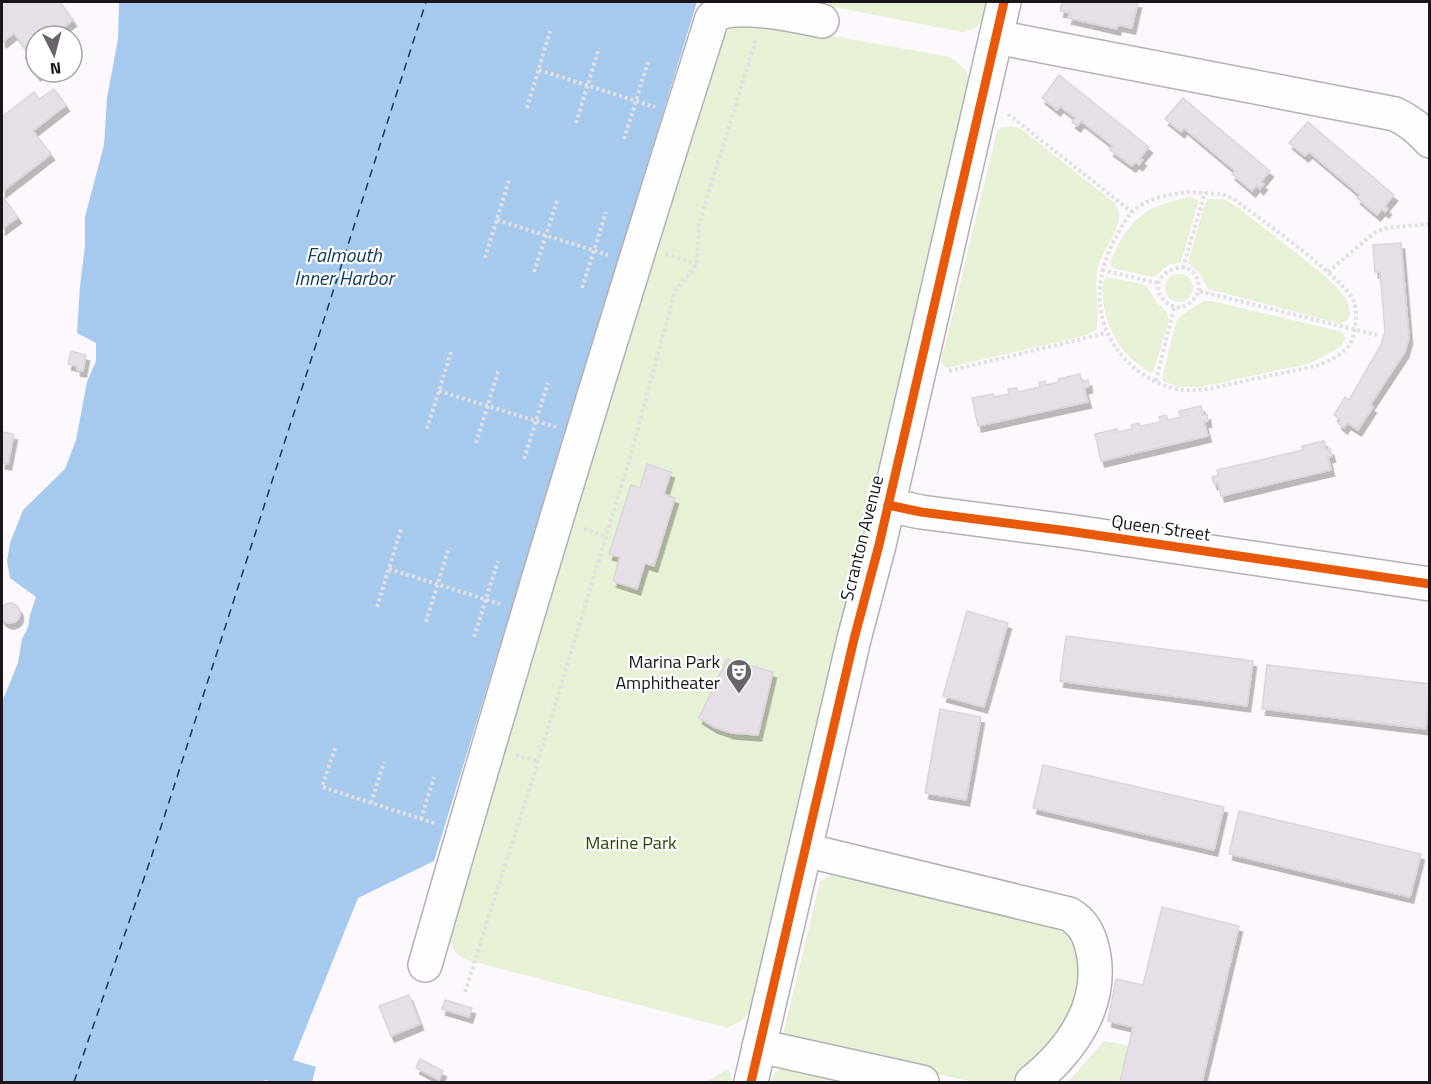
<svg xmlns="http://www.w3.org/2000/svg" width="1431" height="1084" font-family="'Titillium Web',sans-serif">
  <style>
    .green { fill: #e6f1d6 }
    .water { fill: #a5caee }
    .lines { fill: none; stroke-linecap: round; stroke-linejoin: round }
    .ferry { stroke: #0f3a5a; stroke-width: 1.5; stroke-dasharray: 8 6; stroke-linecap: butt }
    .building { fill: #e7dfe8; stroke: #dad5da; stroke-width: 1.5; filter: url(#shadow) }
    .minor-casing { stroke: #b4afb4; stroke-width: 36 }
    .path { stroke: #e1dfe1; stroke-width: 4; stroke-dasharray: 3 3; stroke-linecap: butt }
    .minor { stroke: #fffeff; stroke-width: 33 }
    .cycleway-casing { stroke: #fff; stroke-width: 13 }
    .cycleway { stroke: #e8590c; stroke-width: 9 }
    .labels { text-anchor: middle; stroke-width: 4.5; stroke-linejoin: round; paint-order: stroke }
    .street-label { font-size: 18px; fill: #19151a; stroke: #fff }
    .poi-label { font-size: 18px; fill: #19151a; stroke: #fff; text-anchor: end }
    .park-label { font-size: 18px; fill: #2d4500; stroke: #fff }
    .water-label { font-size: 20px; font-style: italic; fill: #0f3a5a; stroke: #fff }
  </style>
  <defs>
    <filter id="shadow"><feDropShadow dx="3.5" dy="6" stdDeviation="0" flood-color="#0004"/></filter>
  </defs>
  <rect width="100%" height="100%" fill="#fdf8fd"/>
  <g class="green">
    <path d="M 807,2 L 988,2 C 983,21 984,27 963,32 Z"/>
    <path d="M 761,23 L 950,57 L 966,70 L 970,84 L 750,1012 L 741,1021 L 727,1028 L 467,960 C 457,956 453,950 449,940 L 494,758 L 716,42 L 734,26 Z"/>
    <path d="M 1011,126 L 1021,129 L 1115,203 C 1128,223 1105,245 1099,264 C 1092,286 1101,309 1096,330 L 1087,335 L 946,368 L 941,362 L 943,354 L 997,131 L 1002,127 Z"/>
    <path d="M 1190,197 L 1198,200 L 1198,203 L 1181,262 C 1175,264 1168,264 1163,269 C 1158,273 1158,276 1152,277 L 1112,268 L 1110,263 C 1128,219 1145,206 1190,197 Z"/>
    <path d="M 1208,199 L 1223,199 L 1236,206 L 1324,275 L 1339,290 L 1347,300 L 1350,313 L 1348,320 L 1341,324 L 1208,289 L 1199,273 L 1188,263 L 1204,206 Z"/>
    <circle cx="1179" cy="288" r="14"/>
    <path d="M 1106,277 L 1142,284 L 1147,287 L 1157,303 L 1166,311 L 1169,320 L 1153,372 L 1149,372 C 1122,355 1107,332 1103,300 C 1102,292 1101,283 1106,277 Z"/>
    <path d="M 1204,301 L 1211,301 L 1343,332 L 1345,339 L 1341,346 L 1325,356 L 1307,364 L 1200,387 L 1178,387 L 1163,381 L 1163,375 L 1176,322 C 1179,316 1198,304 1204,301 Z"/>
    <path d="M 835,874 L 1067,928 L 1080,953 L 1079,975 L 1072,1006 L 1059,1032 L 1022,1077 L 1011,1082 L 974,1082 L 791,1042 L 783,1035 L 820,882 L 826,877 Z"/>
    <path d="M 1104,1041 L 1129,1046 L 1120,1082 L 1068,1082 Z"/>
    <path d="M 785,1068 L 794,1070 L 847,1082 L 771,1082 C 774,1073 775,1070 785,1068 Z"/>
    <path d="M 728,1069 L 733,1082 L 706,1082 Z"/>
  </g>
  <path class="water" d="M 119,2 L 697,2 L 434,861 L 358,898 L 293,1060 L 316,1067 L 312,1082 L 274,1082 L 265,1080 L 264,1082 L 2,1082 L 2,702 L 18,663 L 22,639 L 28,627 L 30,615 L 36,597 L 10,578 L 7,561 L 10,543 L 23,510 L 65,469 L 76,440 L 87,382 L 96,361 L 96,343 L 77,333 L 80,286 L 85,246 L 85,217 L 104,145 L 107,98 L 118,39 Z"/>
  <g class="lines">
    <path class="ferry" d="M 74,1082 L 151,858 L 426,2"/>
  </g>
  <g class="building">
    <path d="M 2,2 L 60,2 L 73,20 L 53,36 L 36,36 L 36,72 L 41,72 L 37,75 L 25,58 L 30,54 L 14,33 L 3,42 L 2,40 Z"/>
    <path d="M 1062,2 L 1138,2 L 1132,28 L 1118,25 L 1117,29 L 1068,18 L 1070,13 L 1060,11 Z"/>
    <path d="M 1059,75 L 1149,147 L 1140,158 L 1143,160 L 1139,165 L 1136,162 L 1132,166 L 1110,150 L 1113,146 L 1081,121 L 1077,126 L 1072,122 L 1075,118 L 1060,106 L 1057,110 L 1042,98 Z"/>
    <path d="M 54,89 L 66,105 L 33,131 L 51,154 L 2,192 L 2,117 L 34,92 L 39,99 Z"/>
    <path d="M 1183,98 L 1270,171 L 1261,182 L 1264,184 L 1260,189 L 1257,185 L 1252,191 L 1232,174 L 1235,171 L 1184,128 L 1181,132 L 1165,119 Z"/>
    <path d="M 1308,122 L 1394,195 L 1385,206 L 1388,209 L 1385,212 L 1382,209 L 1377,215 L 1357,198 L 1360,195 L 1309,152 L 1305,156 L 1289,143 Z"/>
    <path d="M 2,196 L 18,217 L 2,229 Z"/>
    <path d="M 1401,243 L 1409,338 L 1405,352 L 1370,405 L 1373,407 L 1358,430 L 1347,423 L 1344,428 L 1338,423 L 1340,419 L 1334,415 L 1345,397 L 1349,400 L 1381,345 L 1385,331 L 1380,272 L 1375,272 L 1373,245 Z"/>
    <path d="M 71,351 L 86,355 L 83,371 L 77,370 L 77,366 L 68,364 Z"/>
    <path d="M 1080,374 L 1082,382 L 1088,380 L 1089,387 L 1084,388 L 1088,402 L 978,426 L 972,398 L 993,394 L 993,397 L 1009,394 L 1008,389 L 1017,388 L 1018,392 L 1040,387 L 1039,382 L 1045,381 L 1046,385 L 1059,382 L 1058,379 Z"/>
    <path d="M 1201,406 L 1203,415 L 1207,414 L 1208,421 L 1204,422 L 1208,436 L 1101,461 L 1095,434 L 1117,429 L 1117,432 L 1132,429 L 1131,425 L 1139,423 L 1140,426 L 1161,422 L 1159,417 L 1166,415 L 1168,420 L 1180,417 L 1179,411 Z"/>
    <path d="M 2,432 L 14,434 L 8,464 L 2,463 Z"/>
    <path d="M 1324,441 L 1326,450 L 1330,449 L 1332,456 L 1328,457 L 1331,470 L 1221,496 L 1218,483 L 1214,484 L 1212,477 L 1218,475 L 1217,470 L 1303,450 L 1302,446 Z"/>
    <path d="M 647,464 L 671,472 L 664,494 L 675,498 L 654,566 L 645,563 L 637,589 L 613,581 L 620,557 L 609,554 L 631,485 L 640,488 Z"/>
    <circle cx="10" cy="613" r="10"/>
    <path d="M 967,611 L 1008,623 L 984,707 L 943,696 Z"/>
    <path d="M 1066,636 L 1253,661 L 1247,706 L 1060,681 Z"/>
    <path d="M 727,659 L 773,672 L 758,735 L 731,733 L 714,727 L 699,718 Z"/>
    <path d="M 1267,665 L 1430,684 L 1426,729 L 1262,709 Z"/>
    <path d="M 940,709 L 981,717 L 966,800 L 925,793 Z"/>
    <path d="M 1043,765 L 1224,807 L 1214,850 L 1033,808 Z"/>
    <path d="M 1239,811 L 1421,854 L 1410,897 L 1229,854 Z"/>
    <path d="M 1162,907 L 1239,926 L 1202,1082 L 1120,1082 L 1133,1027 L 1108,1021 L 1116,979 L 1143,985 Z"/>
    <path d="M 409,995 L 420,1024 L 391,1036 L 379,1006 Z"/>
    <path d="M 445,1000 L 472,1008 L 469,1017 L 442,1009 Z"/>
    <path d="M 420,1059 L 443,1071 L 439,1080 L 416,1068 Z"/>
  </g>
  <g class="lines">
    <g class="minor-casing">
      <g id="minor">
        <path d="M 996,37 L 1395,114 C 1410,121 1419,129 1430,141"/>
        <path d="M 888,505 L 921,512 L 1068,531 L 1430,584"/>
        <path d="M 805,850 L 1069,914 C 1084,923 1089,934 1093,951 C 1104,1004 1072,1050 1032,1082"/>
        <path d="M 425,965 C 516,648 612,332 712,18 C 727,0 798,16 822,21"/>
        <path d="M 759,1046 L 922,1082"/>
        <path d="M 751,1082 L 854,639 L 879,545 L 1004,2"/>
      </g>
    </g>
    <g class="path">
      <path d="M 539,70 L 655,107"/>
      <path d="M 527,108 L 550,31"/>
      <path d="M 1008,114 L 1132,212"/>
      <path d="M 576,123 L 599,48"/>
      <path d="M 624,139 L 648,62"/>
      <path d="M 1187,192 L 1222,194 L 1235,200 C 1258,217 1347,280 1354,302 C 1358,314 1356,337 1348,347 C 1341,356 1326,362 1316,366 C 1289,372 1262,377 1235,383 C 1217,387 1196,393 1177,389 C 1160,386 1143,376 1130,364 C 1093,329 1092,282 1115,239 C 1120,230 1125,219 1132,212 C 1146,198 1168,195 1187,192 Z"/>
      <path d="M 497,220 L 608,255"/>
      <path d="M 666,254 L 697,264"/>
      <path d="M 485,258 L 509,180"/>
      <path d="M 1183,268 L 1205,192"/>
      <path d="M 1102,270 L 1158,283"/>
      <path d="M 534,272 L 558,198"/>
      <path d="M 1328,272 L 1374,233 L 1386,228 L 1430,224"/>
      <path d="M 582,288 L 606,212"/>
      <path d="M 1199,291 C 1199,244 1136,278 1166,302 C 1179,313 1192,305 1199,291 L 1377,335"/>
      <path d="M 949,371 L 1106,333"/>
      <path d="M 1156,381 L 1174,307"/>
      <path d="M 439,391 L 556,427"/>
      <path d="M 427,429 L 451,352"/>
      <path d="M 476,443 L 499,369"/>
      <path d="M 524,459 L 548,383"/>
      <path d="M 584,529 L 606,536"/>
      <path d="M 389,569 L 500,604"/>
      <path d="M 377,607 L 401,529"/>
      <path d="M 426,622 L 449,547"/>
      <path d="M 474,637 L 498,561"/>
      <path d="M 335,748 L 322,787 L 437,824"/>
      <path d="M 516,755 L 538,761"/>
      <path d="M 371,803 L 384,762"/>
      <path d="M 421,819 L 434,777"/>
      <path d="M 465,992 L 538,761 L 629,461 L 675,291 L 697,264 L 699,224 L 756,39"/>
    </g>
    <use href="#minor" class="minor"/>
    <g class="cycleway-casing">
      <g id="cycleway">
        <path d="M 888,505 L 921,512 L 1068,531 L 1430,584"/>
        <path d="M 751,1082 L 854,639 L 879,545 L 1004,2"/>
      </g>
    </g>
    <use href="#cycleway" class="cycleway"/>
  </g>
  <defs>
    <g id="theatre-pin" transform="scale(1.35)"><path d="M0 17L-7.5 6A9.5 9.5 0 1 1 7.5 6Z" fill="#696469" stroke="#fff"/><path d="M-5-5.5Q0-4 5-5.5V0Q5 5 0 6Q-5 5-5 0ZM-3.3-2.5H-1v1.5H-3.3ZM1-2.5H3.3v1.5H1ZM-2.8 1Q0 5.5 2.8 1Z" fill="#fff"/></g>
  </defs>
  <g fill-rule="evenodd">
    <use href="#theatre-pin" x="739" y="672"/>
  </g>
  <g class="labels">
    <g class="street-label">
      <text transform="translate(1161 528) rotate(8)" y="6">Queen Street</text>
      <text transform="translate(862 538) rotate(-76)" y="6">Scranton Avenue</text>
    </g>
    <g class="poi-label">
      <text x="720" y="668">Marina Park<tspan x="720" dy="21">Amphitheater</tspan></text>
    </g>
    <g class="park-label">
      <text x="631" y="849">Marine Park</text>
    </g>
    <g class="water-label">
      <text x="344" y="262">Falmouth<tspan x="344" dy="23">Inner Harbor</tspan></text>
    </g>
  </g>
  <rect width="1431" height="1084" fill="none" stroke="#19151a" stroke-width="6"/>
  <g transform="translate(54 54) rotate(174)"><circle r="28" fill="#ffffff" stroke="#a3a1a3" stroke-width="1.5"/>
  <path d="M0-4.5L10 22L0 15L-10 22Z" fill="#696469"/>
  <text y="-9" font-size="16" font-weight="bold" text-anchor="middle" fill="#19151a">N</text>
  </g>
</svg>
